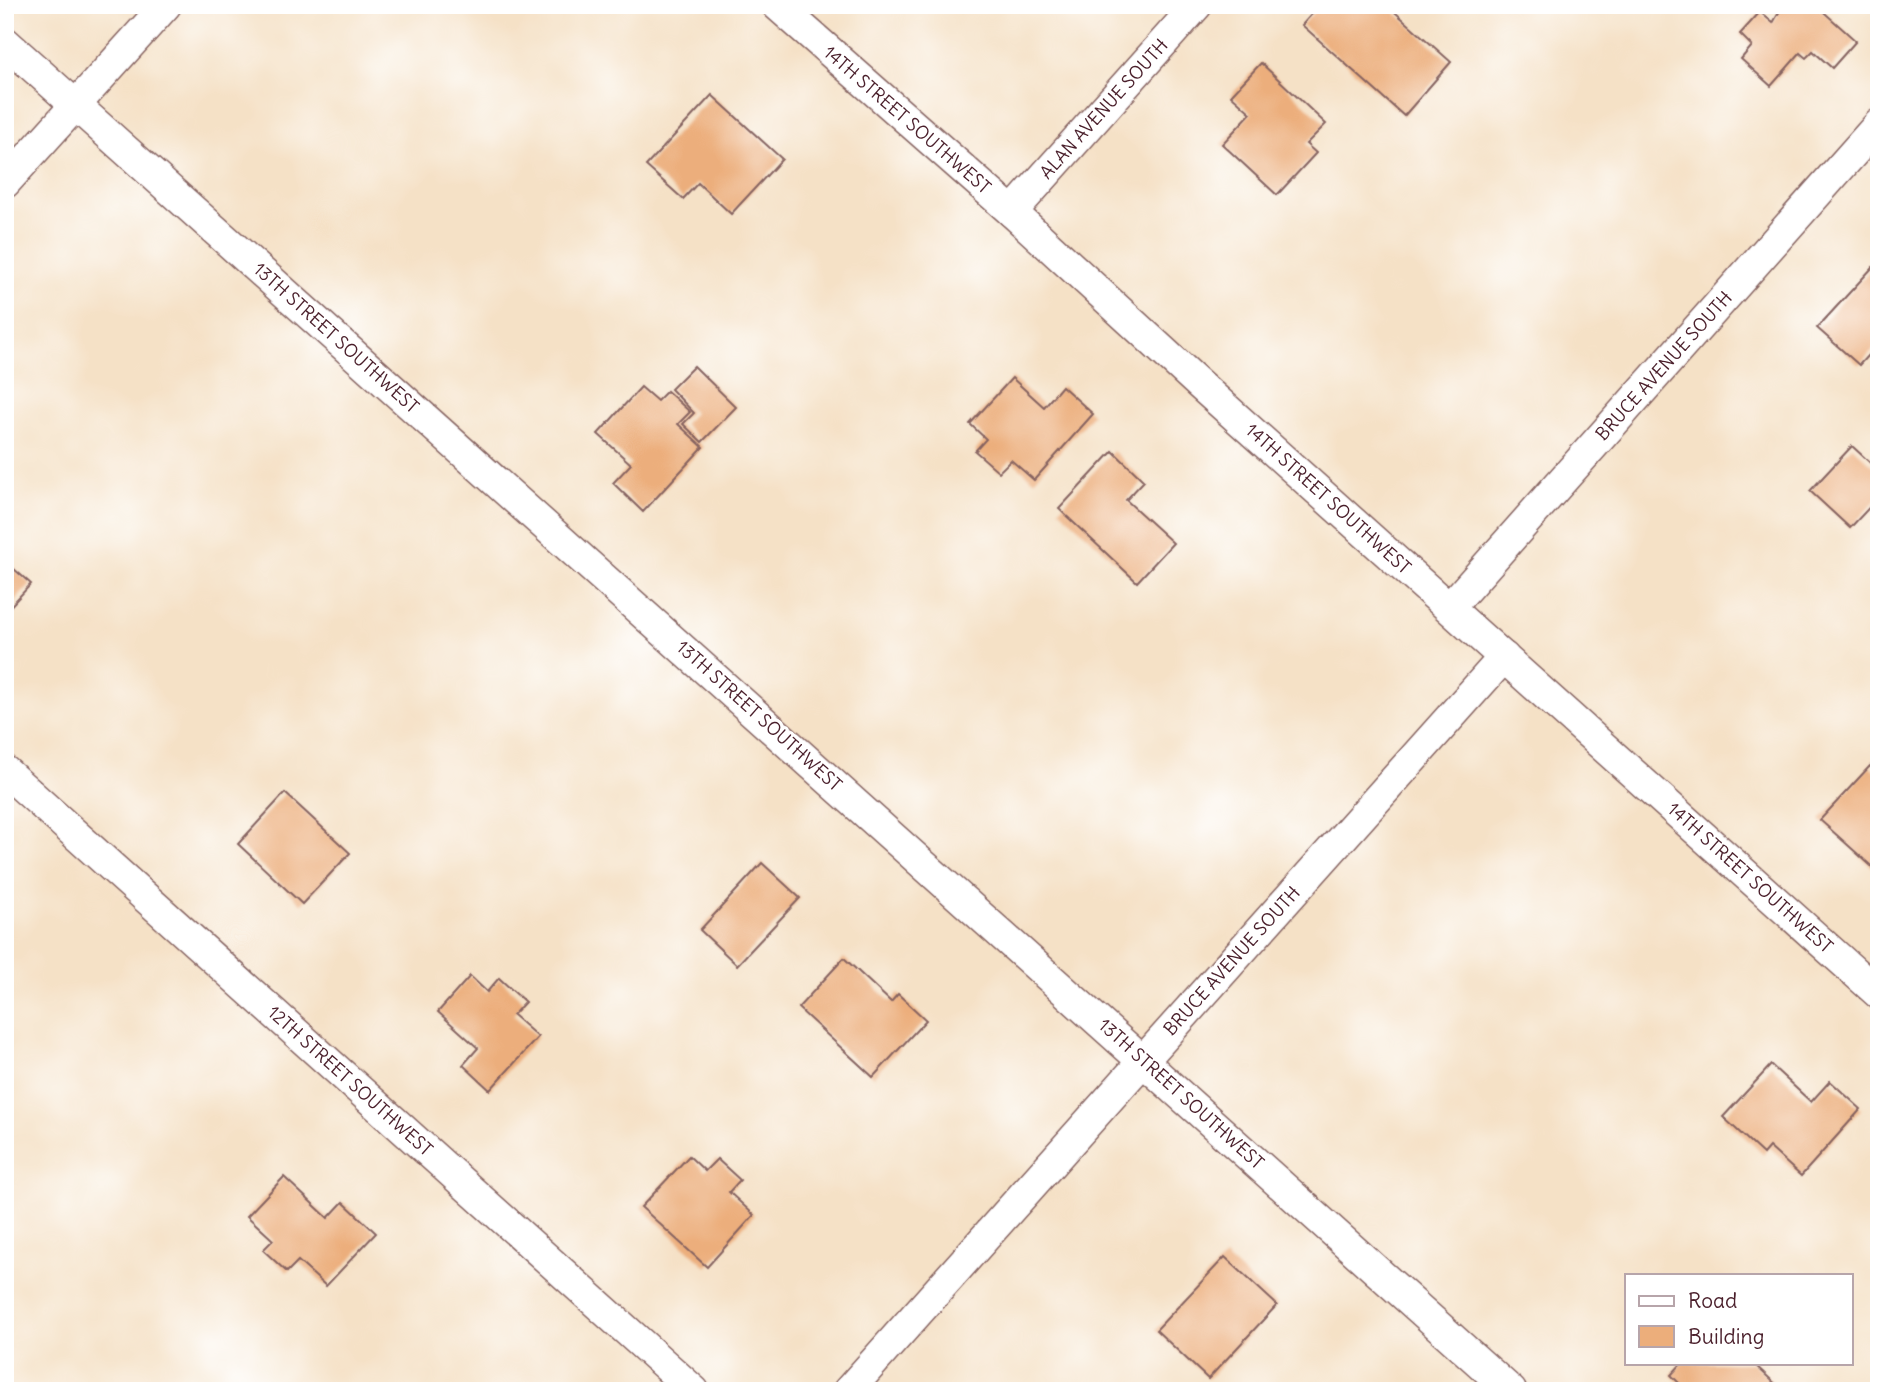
<svg xmlns="http://www.w3.org/2000/svg" width="1884" height="1396" font-family="Delius,sans-serif">
  <style>
    .building { fill: #ecae7b }
    .lines { fill: none; stroke-linecap: round; stroke-linejoin: round }
    .minor-casing { stroke: #866361; stroke-width: 33 }
    .minor { stroke: #fff; stroke-width: 30 }
    .labels { text-anchor: middle; stroke-width: 6; stroke-linejoin: round; paint-order: stroke }
    .street-label { font-size: 18px; fill: #4a1f2b; stroke: #fff }
  </style>
  <rect width="100%" height="100%" fill="#fff"/>
  <filter id="ink" filterUnits="userSpaceOnUse"><feTurbulence type="fractalNoise" baseFrequency=".0143" numOctaves="2"/><feDisplacementMap in="SourceGraphic" scale="14" xChannelSelector="R" yChannelSelector="G"/><feConvolveMatrix kernelMatrix="1 2 1 2 8 2 1 2 1" color-interpolation-filters="sRGB"/></filter>
  <filter id="wash" filterUnits="userSpaceOnUse"><feTurbulence type="fractalNoise" baseFrequency=".00686" numOctaves="4" result="noise"/><feDisplacementMap in="SourceGraphic" scale="28" xChannelSelector="R" yChannelSelector="G"/><feGaussianBlur stdDeviation="1.57" result="paint"/><feColorMatrix in="noise" values="0 0 0 0 0 0 0 0 0 0 0 0 0 0 0 0 0 1.4 0 .05"/><feComposite in="paint" operator="in"/></filter>
  <g filter="url(#wash)">
    <rect width="100%" height="100%" fill="#f5e1c6"/>
    <g id="blocks">
      <g class="building">
        <path d="M 1320,5 L 1339,5 L 1345,11 L 1350,5 L 1387,5 L 1451,62 L 1404,116 L 1302,25 Z"/>
        <path d="M 1788,5 L 1816,5 L 1856,41 L 1832,68 L 1813,51 L 1806,58 L 1800,53 L 1771,86 L 1741,59 L 1752,46 L 1740,34 L 1760,12 L 1773,23 L 1781,9 Z"/>
        <path d="M 1261,63 L 1326,124 L 1306,144 L 1316,153 L 1277,195 L 1222,144 L 1251,113 L 1231,95 Z"/>
        <path d="M 712,95 L 782,159 L 731,214 L 698,183 L 683,199 L 646,166 Z"/>
        <path d="M 1873,267 L 1879,272 L 1879,343 L 1859,365 L 1817,328 Z"/>
        <path d="M 694,366 L 736,407 L 702,442 L 683,424 L 694,413 L 671,389 Z"/>
        <path d="M 1012,378 L 1044,407 L 1062,386 L 1093,414 L 1034,480 L 1011,460 L 999,472 L 975,451 L 986,439 L 970,424 Z"/>
        <path d="M 641,387 L 657,401 L 667,391 L 690,412 L 678,424 L 703,447 L 643,512 L 613,483 L 631,464 L 598,434 Z"/>
        <path d="M 1852,446 L 1879,471 L 1879,497 L 1850,528 L 1810,491 Z"/>
        <path d="M 1113,451 L 1144,481 L 1126,500 L 1173,543 L 1137,582 L 1059,509 Z"/>
        <path d="M 5,561 L 31,584 L 5,612 Z"/>
        <path d="M 1870,766 L 1879,774 L 1879,873 L 1820,820 Z"/>
        <path d="M 285,793 L 350,853 L 302,904 L 238,844 Z"/>
        <path d="M 762,863 L 800,898 L 737,965 L 700,930 Z"/>
        <path d="M 844,958 L 891,1002 L 898,994 L 926,1020 L 873,1077 L 798,1008 Z"/>
        <path d="M 470,976 L 487,992 L 499,978 L 525,1002 L 513,1015 L 538,1037 L 490,1090 L 463,1065 L 478,1048 L 438,1012 Z"/>
        <path d="M 1771,1065 L 1811,1102 L 1830,1081 L 1861,1109 L 1801,1176 L 1769,1147 L 1763,1154 L 1723,1117 Z"/>
        <path d="M 689,1156 L 705,1171 L 717,1159 L 740,1180 L 729,1192 L 754,1215 L 707,1267 L 641,1207 Z"/>
        <path d="M 284,1177 L 328,1218 L 343,1202 L 376,1233 L 326,1286 L 298,1261 L 287,1272 L 263,1250 L 273,1240 L 247,1216 Z"/>
        <path d="M 1225,1257 L 1277,1305 L 1208,1379 L 1156,1330 Z"/>
        <path d="M 1682,1363 L 1753,1363 L 1783,1391 L 1687,1391 L 1671,1375 Z"/>
      </g>
    </g>
  </g>
  <g filter="url(#ink)">
    <use href="#blocks" fill-opacity="0" stroke="#866361" stroke-width="2"/>
    <g class="lines">
      <g class="minor-casing">
        <g id="minor">
          <path d="M 777,5 L 1012,212 L 1199,384 L 1879,994"/>
          <path d="M 5,42 L 1511,1391"/>
          <path d="M 5,183 L 166,5"/>
          <path d="M 1012,212 L 1197,5"/>
          <path d="M 1450,607 L 1879,124"/>
          <path d="M 5,771 L 694,1391"/>
          <path d="M 848,1391 L 1504,657"/>
        </g>
      </g>
      <use href="#minor" class="minor"/>
    </g>
  </g>
  <g class="labels">
    <g class="street-label">
      <text transform="translate(1104 109) rotate(-48)" y="6">ALAN AVENUE SOUTH</text>
      <text transform="translate(907 120) rotate(41)" y="6">14TH STREET SOUTHWEST</text>
      <text transform="translate(336 338) rotate(42)" y="6">13TH STREET SOUTHWEST</text>
      <text transform="translate(1664 366) rotate(-48)" y="6">BRUCE AVENUE SOUTH</text>
      <text transform="translate(1328 499) rotate(42)" y="6">14TH STREET SOUTHWEST</text>
      <text transform="translate(759 716) rotate(42)" y="6">13TH STREET SOUTHWEST</text>
      <text transform="translate(1750 878) rotate(42)" y="6">14TH STREET SOUTHWEST</text>
      <text transform="translate(1232 961) rotate(-48)" y="6">BRUCE AVENUE SOUTH</text>
      <text transform="translate(350 1081) rotate(42)" y="6">12TH STREET SOUTHWEST</text>
      <text transform="translate(1181 1094) rotate(42)" y="6">13TH STREET SOUTHWEST</text>
    </g>
  </g>
  <rect width="1884" height="1396" fill="none" stroke="#fff" stroke-width="28"/>
  <rect x="1625" y="1274" width="228" height="91" fill="#ffffff" stroke="#b7a5aa" stroke-width="2"/>
  <rect x="1639" y="1296" width="35" height="10" fill="#ffffff" stroke="#b7a5aa" stroke-width="2"/>
  <text x="1688" y="1308" font-size="21" fill="#4a1f2b">Road</text>
  <rect x="1639" y="1326" width="35" height="21" fill="#ecae7b" stroke="#b7a5aa" stroke-width="2"/>
  <text x="1688" y="1344" font-size="21" fill="#4a1f2b">Building</text>
</svg>
